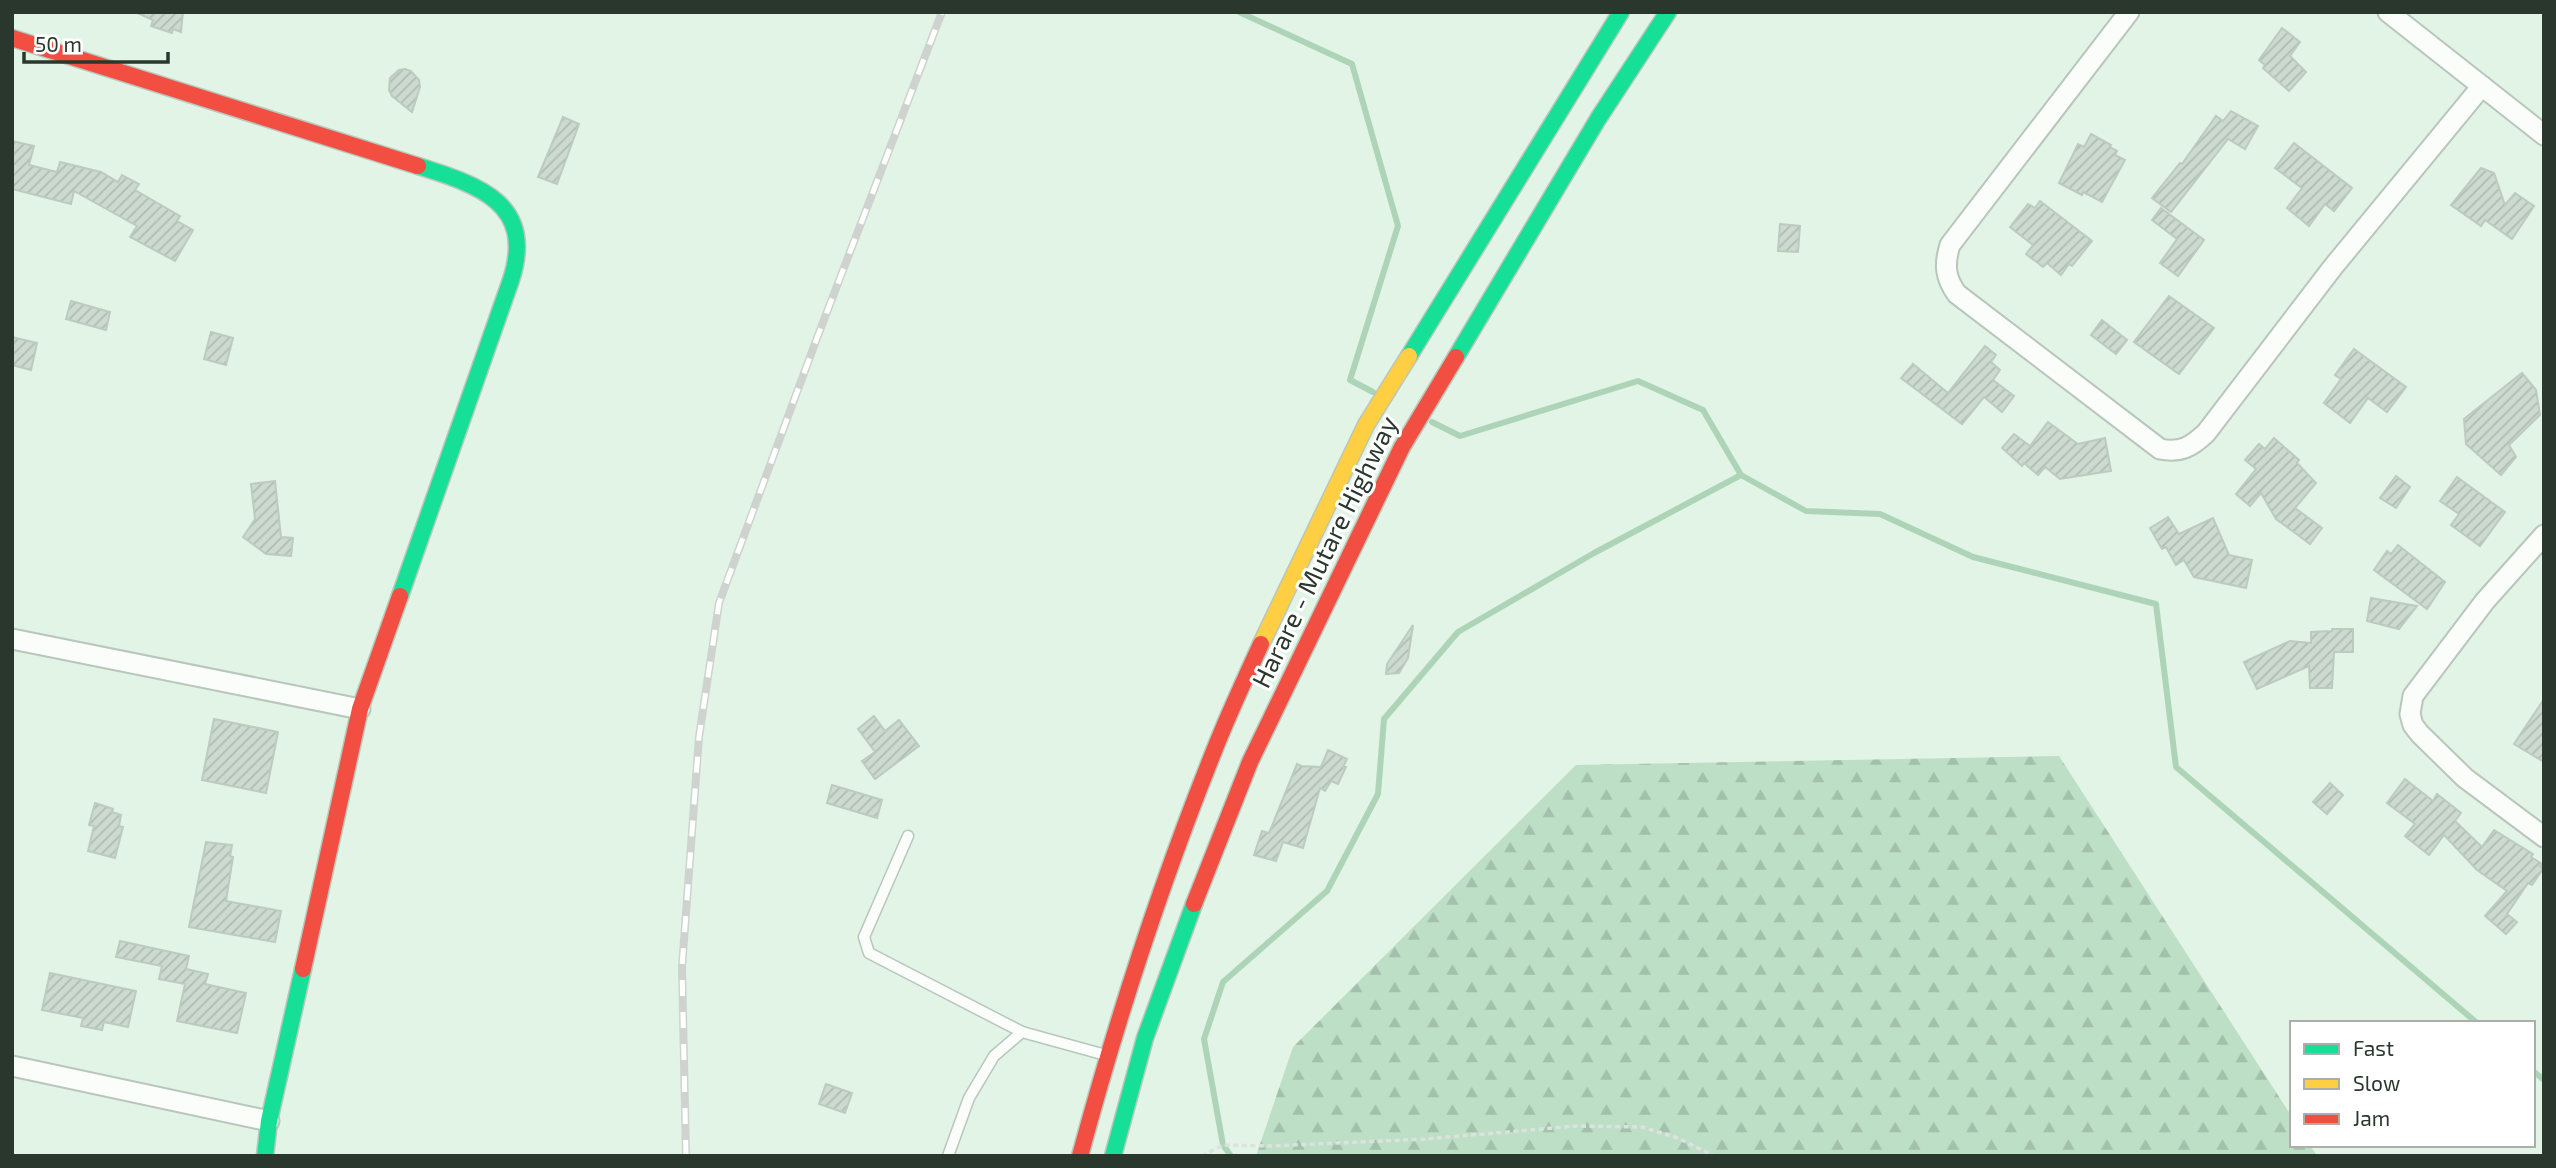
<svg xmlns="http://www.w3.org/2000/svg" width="2556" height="1168" font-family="'Exo 2',sans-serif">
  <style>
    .forest { fill: url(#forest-firs) }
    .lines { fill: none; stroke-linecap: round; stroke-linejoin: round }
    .stream { stroke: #aed4b8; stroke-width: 6 }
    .building { fill: url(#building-hatch); stroke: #bccbc0; stroke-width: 2 }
    .lane-casing { stroke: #b8c6bc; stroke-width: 13 }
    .street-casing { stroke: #b8c6bc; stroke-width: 23 }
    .fast-casing { stroke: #b8c6bc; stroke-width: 19 }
    .slow-casing { stroke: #b8c6bc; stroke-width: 19 }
    .jam-casing { stroke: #b8c6bc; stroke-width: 19 }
    .path { stroke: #dce2de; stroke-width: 3.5; stroke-dasharray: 5 3.5; stroke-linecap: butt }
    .lane { stroke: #fbfdfb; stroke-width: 10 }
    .street { stroke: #fbfdfb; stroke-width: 19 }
    .fast { stroke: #16e098; stroke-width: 16 }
    .slow { stroke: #ffcf43; stroke-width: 16 }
    .jam { stroke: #f24e42; stroke-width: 16 }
    .rail-casing { stroke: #ced3cf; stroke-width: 8 }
    .rail { stroke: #fff; stroke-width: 5; stroke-dasharray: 16; stroke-linecap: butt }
    .labels { text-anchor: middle; stroke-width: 6; stroke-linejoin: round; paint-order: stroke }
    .street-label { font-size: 26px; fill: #2a372d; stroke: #fff }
  </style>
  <defs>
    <pattern id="forest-firs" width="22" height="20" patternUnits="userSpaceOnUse" patternTransform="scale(1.75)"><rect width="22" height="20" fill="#bcdfc6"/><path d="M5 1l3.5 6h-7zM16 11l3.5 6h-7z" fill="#a2c0aa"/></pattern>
    <pattern id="building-hatch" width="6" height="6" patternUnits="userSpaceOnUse" patternTransform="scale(1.75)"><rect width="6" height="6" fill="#ccdacf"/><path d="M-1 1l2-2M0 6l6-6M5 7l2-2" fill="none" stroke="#afbcb2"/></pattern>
  </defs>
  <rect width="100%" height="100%" fill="#e2f4e6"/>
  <path class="forest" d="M 2059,756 L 2292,1117 L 2292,1145 L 2310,1145 L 2317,1156 L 1256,1156 L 1293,1047 L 1576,765 Z"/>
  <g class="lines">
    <g class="stream">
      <path d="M 1239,12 L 1352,64 L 1398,226 L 1350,380 L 1373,392"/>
      <path d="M 1432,422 L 1460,436 L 1638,381 L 1703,410 L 1741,475 L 1806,511 L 1880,514 L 1973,557 L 2156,604 L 2176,767 L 2477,1023"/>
      <path d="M 2533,1071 L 2544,1080"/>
      <path d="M 1231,1156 L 1223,1145 L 1204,1039 L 1223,982 L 1327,891 L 1378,794 L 1384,719 L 1458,632 L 1594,553 L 1741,475"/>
    </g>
  </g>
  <g class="building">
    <path d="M 135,12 L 183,12 L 181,32 L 173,29 L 172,33 L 151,26 L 153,20 Z"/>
    <path d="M 2282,28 L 2300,42 L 2290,56 L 2306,72 L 2289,91 L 2263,68 L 2265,65 L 2259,60 Z"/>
    <path d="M 405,69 L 411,71 L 419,80 L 420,87 L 412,112 L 392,96 L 389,90 L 390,78 L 399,70 Z"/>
    <path d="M 2231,111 L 2258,126 L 2245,149 L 2228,139 L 2171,212 L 2152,198 L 2180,163 L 2182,164 L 2216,116 L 2223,121 Z"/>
    <path d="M 563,117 L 579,124 L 557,184 L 538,177 Z"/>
    <path d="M 2091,134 L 2111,145 L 2110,147 L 2117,151 L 2115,155 L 2125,160 L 2102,202 L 2083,192 L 2082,195 L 2059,183 L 2078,144 L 2084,147 Z"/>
    <path d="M 12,141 L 34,146 L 29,165 L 57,172 L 60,162 L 101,172 L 118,182 L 122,175 L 139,184 L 135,190 L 180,216 L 177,221 L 193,230 L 175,261 L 130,237 L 137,226 L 74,191 L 71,204 L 12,189 Z"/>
    <path d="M 2294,143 L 2352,188 L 2334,211 L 2325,204 L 2309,226 L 2287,208 L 2302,188 L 2275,168 Z"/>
    <path d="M 2481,168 L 2494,173 L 2505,205 L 2515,193 L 2534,206 L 2512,239 L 2485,220 L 2481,226 L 2451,205 Z"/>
    <path d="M 2040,201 L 2092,241 L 2072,266 L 2069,264 L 2061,275 L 2047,263 L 2043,267 L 2026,254 L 2033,245 L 2010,227 L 2028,204 L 2035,208 Z"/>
    <path d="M 2161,208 L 2204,240 L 2178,276 L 2160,263 L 2177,239 L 2152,220 Z"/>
    <path d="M 1780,224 L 1800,226 L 1798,252 L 1778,251 Z"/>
    <path d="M 2169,296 L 2214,328 L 2179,374 L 2134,342 Z"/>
    <path d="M 71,301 L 110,312 L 106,330 L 66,319 Z"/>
    <path d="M 2102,320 L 2127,340 L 2116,354 L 2091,335 Z"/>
    <path d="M 211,332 L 233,338 L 226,365 L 204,359 Z"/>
    <path d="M 12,337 L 37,343 L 31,370 L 12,365 Z"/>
    <path d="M 1985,346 L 1996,355 L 1991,362 L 2000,370 L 1993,380 L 2014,396 L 2002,412 L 1984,397 L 1962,424 L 1901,378 L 1913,364 L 1948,393 Z"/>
    <path d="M 2354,349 L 2406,387 L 2387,412 L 2368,398 L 2350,423 L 2324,403 L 2341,379 L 2335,375 Z"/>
    <path d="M 2522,373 L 2536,390 L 2540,415 L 2509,445 L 2516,457 L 2501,475 L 2466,444 L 2464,419 Z"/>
    <path d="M 2048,422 L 2078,444 L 2105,438 L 2111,471 L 2060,479 L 2045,467 L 2038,475 L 2024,463 L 2022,466 L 2002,448 L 2014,434 L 2030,446 Z"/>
    <path d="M 2274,438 L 2299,460 L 2297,463 L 2316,483 L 2295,508 L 2322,528 L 2310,544 L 2276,519 L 2261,493 L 2250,506 L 2236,494 L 2256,469 L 2245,460 L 2259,444 L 2265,449 Z"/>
    <path d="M 2396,476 L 2410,487 L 2396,508 L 2380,498 Z"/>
    <path d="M 2457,477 L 2505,512 L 2480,546 L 2451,525 L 2459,514 L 2440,501 Z"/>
    <path d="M 275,481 L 281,537 L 293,538 L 291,556 L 266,554 L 243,537 L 255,519 L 251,484 Z"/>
    <path d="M 2168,517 L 2179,534 L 2213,518 L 2229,555 L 2252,560 L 2246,588 L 2194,577 L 2184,560 L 2176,565 L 2166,547 L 2162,549 L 2150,528 Z"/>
    <path d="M 2398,545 L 2445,582 L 2427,609 L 2374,570 L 2387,551 L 2391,554 Z"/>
    <path d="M 2371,598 L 2417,606 L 2399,629 L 2367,621 Z"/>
    <path d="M 1413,625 L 1408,658 L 1399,673 L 1386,674 L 1387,664 Z"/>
    <path d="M 2332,629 L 2353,629 L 2353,652 L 2334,652 L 2332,688 L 2310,688 L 2309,666 L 2257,689 L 2244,662 L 2290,641 L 2311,643 L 2311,632 L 2332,631 Z"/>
    <path d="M 2544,699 L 2544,762 L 2514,744 Z"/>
    <path d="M 874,716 L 885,731 L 899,720 L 919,746 L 875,779 L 862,761 L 875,752 L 858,729 Z"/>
    <path d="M 214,719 L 278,732 L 266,793 L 202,780 Z"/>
    <path d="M 1328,750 L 1347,759 L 1343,767 L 1346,767 L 1338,784 L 1331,781 L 1325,791 L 1320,788 L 1303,848 L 1283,842 L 1276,861 L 1254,855 L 1262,831 L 1269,833 L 1297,764 L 1301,766 L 1321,767 Z"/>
    <path d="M 2405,779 L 2433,801 L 2437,794 L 2461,813 L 2455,821 L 2482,847 L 2494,830 L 2533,854 L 2531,857 L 2542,864 L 2540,866 L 2543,869 L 2532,885 L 2528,883 L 2507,914 L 2517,922 L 2506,934 L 2485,916 L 2507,891 L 2477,870 L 2444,835 L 2429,855 L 2405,836 L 2415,824 L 2387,803 Z"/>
    <path d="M 2330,783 L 2343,795 L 2327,814 L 2313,802 Z"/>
    <path d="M 832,785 L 882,800 L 877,818 L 827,803 Z"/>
    <path d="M 95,803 L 113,809 L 112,812 L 121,815 L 119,826 L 123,827 L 115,858 L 88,851 L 94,826 L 89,825 Z"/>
    <path d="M 206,842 L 232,845 L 230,856 L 233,857 L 226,901 L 281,911 L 275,942 L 189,927 Z"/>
    <path d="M 120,941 L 189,956 L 186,969 L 208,974 L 205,984 L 246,993 L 237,1033 L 177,1021 L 185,984 L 159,979 L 162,966 L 116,957 Z"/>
    <path d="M 50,973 L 136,991 L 128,1027 L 104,1022 L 102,1030 L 81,1026 L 83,1018 L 42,1010 Z"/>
    <path d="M 826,1084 L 852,1093 L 845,1113 L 819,1104 Z"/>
  </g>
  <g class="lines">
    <g class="lane-casing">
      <g id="lane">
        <path d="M 908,836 L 864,937 L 869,953 L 1022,1032"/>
        <path d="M 948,1156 L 969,1098 L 994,1056 L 1022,1032 L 1102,1054"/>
      </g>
    </g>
    <g class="street-casing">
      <g id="street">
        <path d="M 2129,12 L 1950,245 C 1944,264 1945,278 1957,294 L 2160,449 C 2181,453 2191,447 2206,433 L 2333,267 L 2482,86"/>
        <path d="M 2388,12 L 2544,135"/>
        <path d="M 2544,535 L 2485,601 L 2413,696 L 2410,714 L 2413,725 L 2420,734 L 2465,778 L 2544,837"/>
        <path d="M 12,639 L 360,709"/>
        <path d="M 12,1066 L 269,1121"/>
      </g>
    </g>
    <g class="fast-casing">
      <g id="fast">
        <path d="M 1409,356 L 1621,12"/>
        <path d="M 1456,357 L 1598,119 L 1668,12"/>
        <path d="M 400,596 L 511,280 C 536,203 478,185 418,166"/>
        <path d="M 265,1156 L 269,1121 L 303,969"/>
        <path d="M 1113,1156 L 1145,1038 L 1194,904"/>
      </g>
    </g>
    <g class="slow-casing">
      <path id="slow" d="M 1261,644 L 1366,425 L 1409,356"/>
    </g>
    <g class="jam-casing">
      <g id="jam">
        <path d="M 12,38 L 418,166"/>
        <path d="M 1194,904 L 1250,762 L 1402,447 L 1456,357"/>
        <path d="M 303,969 L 360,709 L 400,596"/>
        <path d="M 1080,1156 C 1117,1019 1161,883 1214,751 C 1228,715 1245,679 1261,644"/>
      </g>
    </g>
    <path class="path" d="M 1202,1156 L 1223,1145 L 1271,1146 L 1425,1139 L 1576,1126 L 1642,1127 L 1678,1138 L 1714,1156"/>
    <use href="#lane" class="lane"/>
    <use href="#street" class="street"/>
    <use href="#fast" class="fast"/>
    <use href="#slow" class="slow"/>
    <use href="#jam" class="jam"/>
    <g class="rail-casing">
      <path id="rail" d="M 686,1156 L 682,967 L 699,737 L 719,603 L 817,338 L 942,12"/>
    </g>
    <use href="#rail" class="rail"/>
  </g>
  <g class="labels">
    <g class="street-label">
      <text transform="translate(1325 552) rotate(-64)" y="9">Harare - Mutare Highway</text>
    </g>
  </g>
  <rect width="2556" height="1168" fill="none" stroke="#2a372d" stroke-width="28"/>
  <rect x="2290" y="1021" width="245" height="126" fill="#ffffff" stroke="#aaafab" stroke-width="2"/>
  <rect x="2304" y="1044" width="35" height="10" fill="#16e098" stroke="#aaafab" stroke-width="2"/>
  <text x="2353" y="1056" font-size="21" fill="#2a372d">Fast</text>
  <rect x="2304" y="1079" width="35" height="10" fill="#ffcf43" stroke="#aaafab" stroke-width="2"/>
  <text x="2353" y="1091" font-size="21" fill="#2a372d">Slow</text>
  <rect x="2304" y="1114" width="35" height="10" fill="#f24e42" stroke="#aaafab" stroke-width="2"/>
  <text x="2353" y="1126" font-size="21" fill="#2a372d">Jam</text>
  <path d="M24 52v10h144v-10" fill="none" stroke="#2a372d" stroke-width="3.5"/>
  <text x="35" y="52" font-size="21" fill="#2a372d" stroke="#ffffff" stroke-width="5" paint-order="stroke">50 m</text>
</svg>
